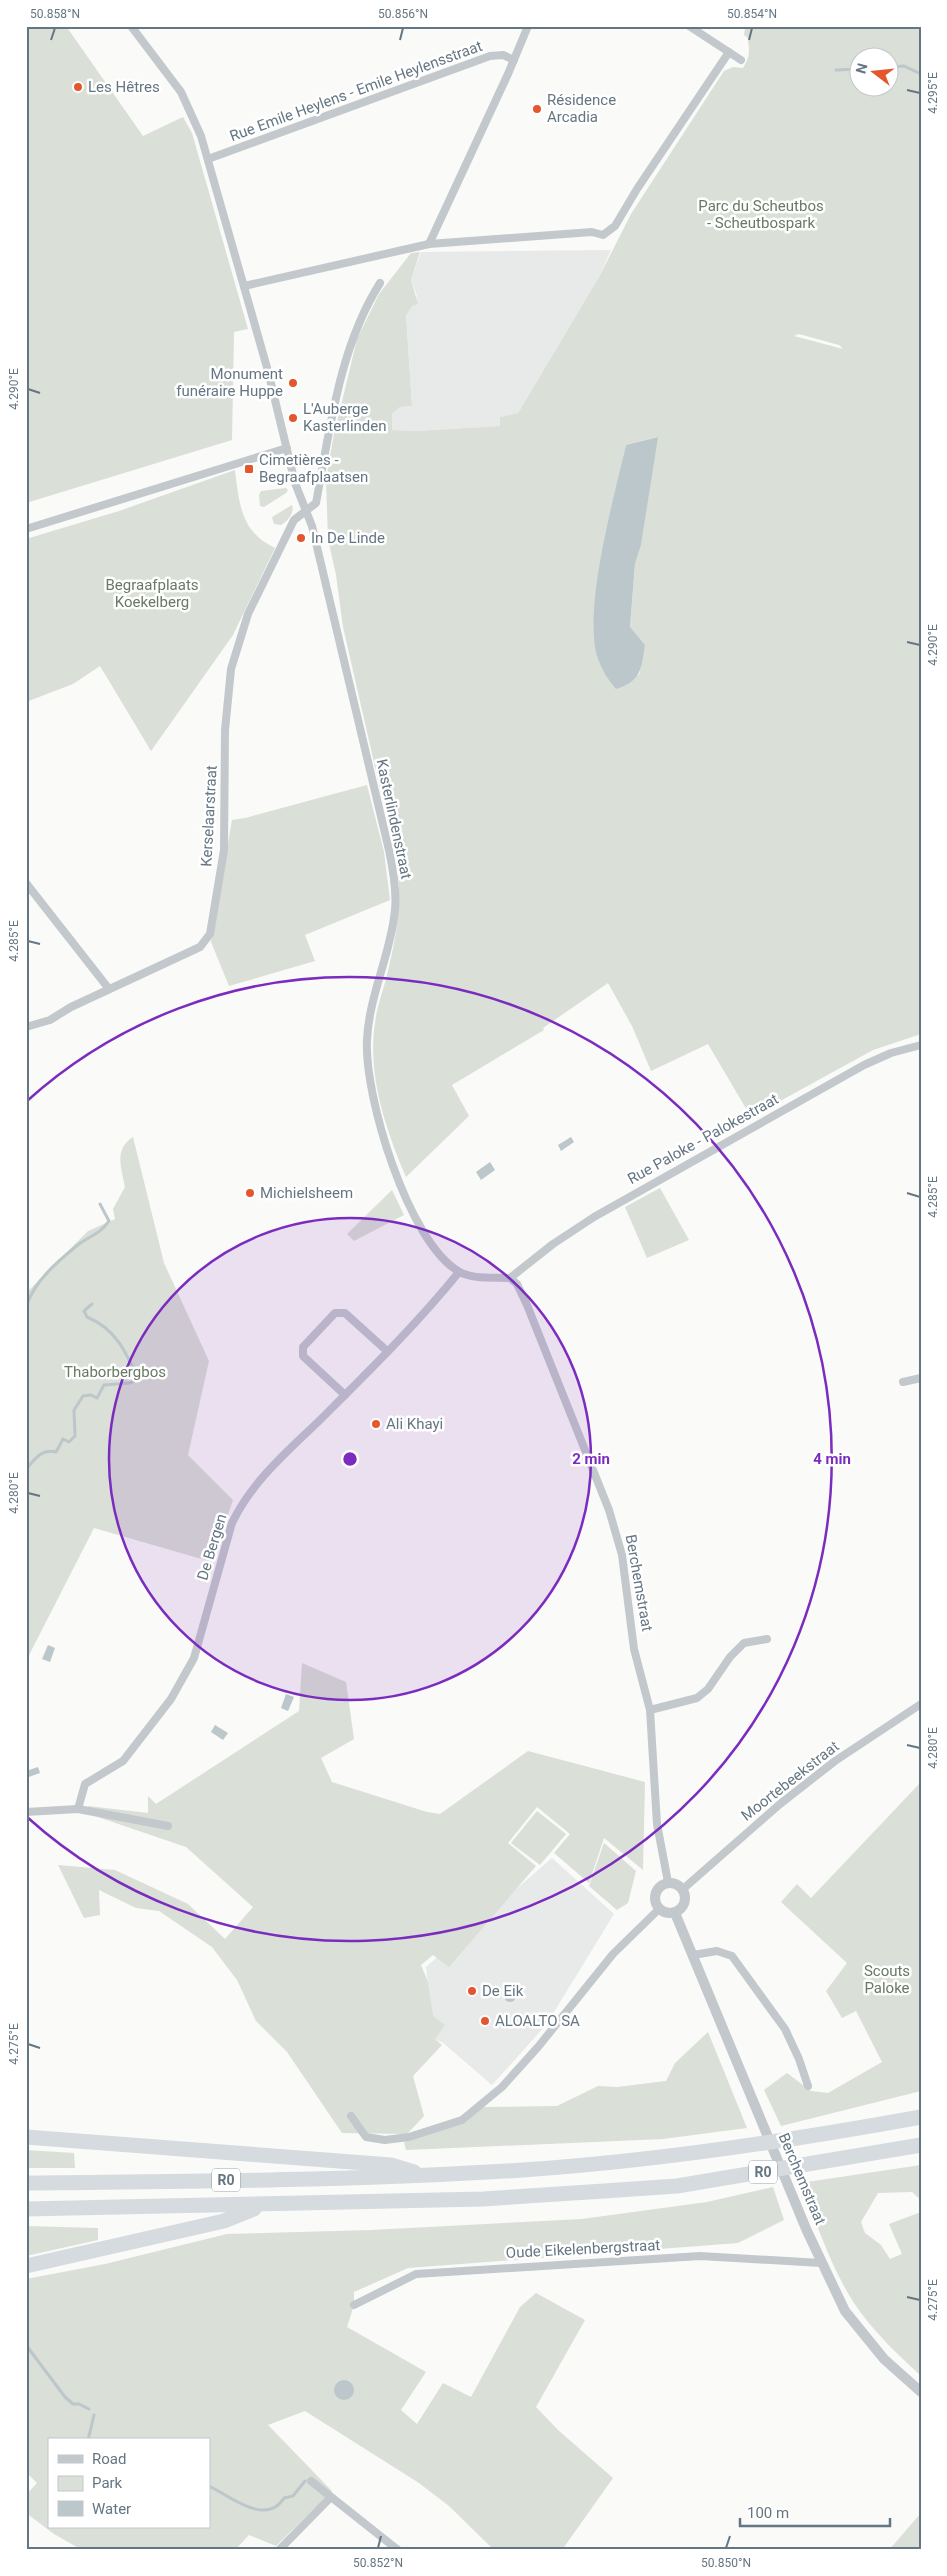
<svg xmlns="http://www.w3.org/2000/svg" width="947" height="2576" font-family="Roboto,sans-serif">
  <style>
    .built { fill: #e8e9e9 }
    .green { fill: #dadfd7; fill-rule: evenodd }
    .water { fill: #bbc7cb }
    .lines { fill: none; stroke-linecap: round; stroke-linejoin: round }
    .stream { stroke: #bbc7cb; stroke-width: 3 }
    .minor { stroke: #c3c8cc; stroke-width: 8 }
    .tertiary { stroke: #c3c8cc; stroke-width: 10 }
    .motorway { stroke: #d6dbdf; stroke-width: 15 }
    .ticks { fill: none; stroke: #657683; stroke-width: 2 }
    .ring { fill: none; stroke: #7b2cbf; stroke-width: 2.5 }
    .poi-dot { fill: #e4572e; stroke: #fff; stroke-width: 2 }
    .labels { text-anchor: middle; stroke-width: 5; stroke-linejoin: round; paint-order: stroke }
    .shield { fill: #fff; stroke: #939fa8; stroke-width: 1 }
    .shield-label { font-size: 14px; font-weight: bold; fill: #657683 }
    .poi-label { font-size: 15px; fill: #657683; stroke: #fff; text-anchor: start }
    .street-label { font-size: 15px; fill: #657683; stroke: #fff }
    .park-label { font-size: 15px; fill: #687a64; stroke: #fff }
    .centre { fill: #7b2cbf; stroke: #fff; stroke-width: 2.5 }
    .ring-label { font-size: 15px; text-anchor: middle; font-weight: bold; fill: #7b2cbf; stroke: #fff; stroke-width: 5; stroke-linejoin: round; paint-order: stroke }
    .neatline { fill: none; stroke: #657683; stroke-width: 2 }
    .ticks-label { font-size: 12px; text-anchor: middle; fill: #657683 }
  </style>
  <rect width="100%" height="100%" fill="#fafaf8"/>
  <g class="built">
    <path d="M 611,250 L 599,277 L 518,413 L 500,417 L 500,426 L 416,431 L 392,430 L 392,414 L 400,407 L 412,406 L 406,314 L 417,296 L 411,280 L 421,252 Z"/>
    <path d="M 552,1858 L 614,1914 L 546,2025 L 492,2085 L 442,2042 L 434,2039 L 426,1967 Z"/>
  </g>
  <g class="green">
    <path d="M 26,26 L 66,26 L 143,136 L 183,117 L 192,133 L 248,329 L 234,332 L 232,440 L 26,503 Z"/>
    <path d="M 742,26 L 921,26 L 921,1034 L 873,1050 L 751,1117 L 708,1044 L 651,1071 L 632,1026 L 608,983 L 543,1028 L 544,1030 L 452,1085 L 469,1116 L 406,1177 C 386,1130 367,1075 375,1023 C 377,1005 384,989 388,971 C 397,933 402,903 397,863 L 343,627 L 336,575 L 328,539 L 326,480 L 333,439 L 357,339 L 379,294 L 411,253 L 420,252 L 411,280 L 418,304 L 412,306 L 406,315 L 412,406 L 400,407 L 392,414 L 392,430 L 416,431 L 500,426 L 500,417 L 518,413 L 599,277 L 631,214 L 724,71 L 733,67 L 743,68 C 751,55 749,52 748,38 L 744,35 L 745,28 ZM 860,58 L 890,58 L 890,88 L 860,88 ZM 799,334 L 839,345 L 843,349 L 794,336 ZM 657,437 L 641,545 L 635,564 L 630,628 L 645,645 L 639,675 L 598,659 C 587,588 610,514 626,445 Z"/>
    <path d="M 235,470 C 239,504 241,532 275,548 L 233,635 L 151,751 L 100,666 L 73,684 L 26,702 L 26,539 L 119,511 Z"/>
    <path d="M 286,488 L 288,490 L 286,493 L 264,507 L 260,506 L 259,495 L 261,491 Z"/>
    <path d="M 292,505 C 295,512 288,521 281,525 L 274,524 L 272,517 Z"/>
    <path d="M 367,785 L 384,852 L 390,900 L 305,935 L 315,961 L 229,986 L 211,942 L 232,820 L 245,818 Z"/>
    <path d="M 133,1137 L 164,1263 L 209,1361 L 188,1455 L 233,1500 L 212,1562 L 94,1528 L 26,1661 L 26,1293 L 88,1231 L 115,1219 L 113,1209 L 125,1187 C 121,1167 114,1149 133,1137 Z"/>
    <path d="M 660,1188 L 689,1240 L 647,1258 L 625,1207 Z"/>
    <path d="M 392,1190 L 404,1215 L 354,1241 L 347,1234 Z"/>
    <path d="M 302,1663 L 346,1682 L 354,1739 L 321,1758 L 332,1782 L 427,1812 L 440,1814 L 528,1751 L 645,1782 L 643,1870 L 604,1838 L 589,1883 L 554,1853 L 570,1834 L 537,1807 L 508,1843 L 536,1866 L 449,1967 L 433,1955 L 421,1965 L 428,1982 L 433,2016 L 445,2025 L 435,2039 L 442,2045 L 413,2076 L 424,2116 L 407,2134 L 342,2133 L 287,2052 L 256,2021 L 237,1980 L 212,1947 L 159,1911 L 136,1908 L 99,1890 L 100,1915 L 84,1918 L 58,1865 L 115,1870 L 188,1904 L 225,1939 L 253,1907 L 186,1847 L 86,1813 L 88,1806 L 148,1813 L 148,1796 L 156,1804 L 299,1711 Z"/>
    <path d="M 921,1782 L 921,2091 L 781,2126 L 764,2090 L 787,2073 L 811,2091 L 828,2093 L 882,2062 L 856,2011 L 842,2018 L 826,1991 L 847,1963 L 781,1902 L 797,1884 L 811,1898 Z"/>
    <path d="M 537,1811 L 566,1834 L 540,1865 L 511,1843 Z"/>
    <path d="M 604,1843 L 636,1871 L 628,1903 L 617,1910 L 589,1886 Z"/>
    <path d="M 708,2032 L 747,2128 L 663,2139 L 406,2150 L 404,2142 L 451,2126 L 483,2107 L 557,2106 L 598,2086 L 617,2087 L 666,2081 L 675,2063 Z"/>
    <path d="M 26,2150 L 74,2153 L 75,2168 L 26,2168 Z"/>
    <path d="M 921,2165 L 921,2200 L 912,2192 L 878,2193 L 861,2222 L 865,2233 L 881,2245 L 890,2259 L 902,2254 L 889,2224 L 921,2212 L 919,2374 C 896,2353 872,2330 854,2303 C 830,2266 817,2223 800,2183 Z"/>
    <path d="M 773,2187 L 784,2220 L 738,2243 L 408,2268 L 354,2292 L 354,2305 L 347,2327 L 426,2372 L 401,2410 L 417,2424 L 443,2383 L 471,2397 L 520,2307 L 536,2293 L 585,2320 L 536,2407 L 558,2430 L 613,2478 L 562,2550 L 494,2550 L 449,2506 L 419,2483 L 305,2411 L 268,2425 L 332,2491 L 276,2546 L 249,2535 L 235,2550 L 82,2550 L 54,2534 L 26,2513 L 26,2495 L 37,2483 L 26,2472 L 26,2279 L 105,2264 L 227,2234 L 371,2230 L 582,2219 L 707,2202 ZM 49,2440 L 209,2440 L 209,2527 L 49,2527 Z"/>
    <path d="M 26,2226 L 98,2228 L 98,2240 L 26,2256 Z"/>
    <path d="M 921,2513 L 921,2550 L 889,2550 Z"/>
  </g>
  <g class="water">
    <path d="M 658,437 L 641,545 L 635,564 L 630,627 L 645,645 C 641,670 641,681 616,689 C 608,680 602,670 598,659 C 582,611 614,496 626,445 Z"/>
    <path d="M 571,1137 L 574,1142 L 561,1151 L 558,1145 Z"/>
    <path d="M 490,1162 L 495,1170 L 481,1180 L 476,1172 Z"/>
    <path d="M 48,1645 L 55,1648 L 50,1662 L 42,1659 Z"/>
    <path d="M 286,1694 L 294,1697 L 288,1711 L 281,1708 Z"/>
    <path d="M 215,1725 L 228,1733 L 223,1740 L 211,1732 Z"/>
    <path d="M 38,1767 L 40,1773 L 26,1778 L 26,1771 Z"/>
    <circle cx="510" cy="1996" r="6"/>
    <circle cx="344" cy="2390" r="10"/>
  </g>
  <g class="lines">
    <g class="stream">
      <path d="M 890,67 L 904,66 L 921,74"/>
      <path d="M 836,70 L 860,69"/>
      <path d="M 26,1307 C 34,1281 58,1261 79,1244 C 91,1235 99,1235 109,1221 L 100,1204"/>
      <path d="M 26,1469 C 35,1459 42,1448 56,1452 L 63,1439 L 69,1442 L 75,1436 L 74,1410 L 83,1396 L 91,1395 L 97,1398 L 104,1385 L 130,1383 L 138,1379 C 126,1352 116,1329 87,1317 L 84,1311 L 92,1304"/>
      <path d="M 26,2345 L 65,2397 L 73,2404 L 79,2404 L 89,2409"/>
      <path d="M 88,2440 L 94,2415"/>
      <path d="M 209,2486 C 230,2496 266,2527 284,2498 L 293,2496 L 305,2481"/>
    </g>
    <g class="minor">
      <path d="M 131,26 L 181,92 L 201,136 L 268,371 L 295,483 L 312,526 L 389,850 C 393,869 397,890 395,910 C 391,954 369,995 367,1040 C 364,1096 408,1241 458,1271 C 472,1280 493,1277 510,1278"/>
      <path d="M 689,26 L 741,60"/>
      <path d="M 208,159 L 490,56 L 503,55 L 514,60"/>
      <path d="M 429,244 L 508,74 L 528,26"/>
      <path d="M 244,286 L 429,244 L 592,232 L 603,235 L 615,226 L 637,189 L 729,52"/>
      <path d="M 26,529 L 287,448"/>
      <path d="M 26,883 L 109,989"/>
      <path d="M 26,1027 L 50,1020 L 71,1007 L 200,947 L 210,934 L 224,850 L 225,730 L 231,669 L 248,614 L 294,520 L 316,503 C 330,429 339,348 380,283"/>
      <path d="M 510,1278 L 517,1284 L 527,1305 L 609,1510 L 622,1555 L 634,1649 L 650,1710 L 657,1824 L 668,1882"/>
      <path d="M 510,1278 L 553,1244 L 594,1217 L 864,1065 L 891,1053 L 921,1045"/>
      <path d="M 903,1382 L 921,1378"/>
      <path d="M 345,1395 L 303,1356 L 303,1347 L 335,1313 L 345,1313 L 387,1351"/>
      <path d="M 650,1710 L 697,1698 L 708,1689 L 730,1657 L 744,1643 L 767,1639"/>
      <path d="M 78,1809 L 85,1784 L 123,1761 L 171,1699 L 194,1658 L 232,1523 C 252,1481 288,1451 321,1419 C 368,1372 417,1324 459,1272"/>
      <path d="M 26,1812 L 78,1809 L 168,1826"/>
      <path d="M 683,1889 L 780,1804 L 835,1761 L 921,1704"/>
      <path d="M 693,1955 L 717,1951 L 732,1956 L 785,2029 L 799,2059 L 808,2086"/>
      <path d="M 351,2116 L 366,2137 L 385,2140 L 409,2137 L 462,2120 L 502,2087 L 538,2047 L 613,1954 L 659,1909"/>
      <path d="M 354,2305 L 416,2274 L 700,2256 L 821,2263"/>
      <path d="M 311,2481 L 398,2550"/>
      <path d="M 279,2550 L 331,2497"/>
    </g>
    <g class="tertiary">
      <circle cx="670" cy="1898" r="15"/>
      <path d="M 675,1913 L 807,2231 L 845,2311 L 884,2359 L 921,2392"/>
    </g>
    <g class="motorway">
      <path d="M 26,2137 L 391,2165 L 414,2172"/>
      <path d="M 26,2183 C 192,2181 357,2181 523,2170 C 656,2161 789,2141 921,2117"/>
      <path d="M 26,2209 L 483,2199 L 604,2191 L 677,2186 L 921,2145"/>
      <path d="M 26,2266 L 224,2221 L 254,2209"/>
    </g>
  </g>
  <path class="ticks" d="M 51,40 L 55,28M 400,40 L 403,28M 749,40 L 752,28M 907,90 L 920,93M 28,389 L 40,393M 907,642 L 920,645M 28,941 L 40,944M 907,1193 L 920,1197M 28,1493 L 40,1496M 907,1745 L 920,1748M 28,2044 L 40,2048M 907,2297 L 920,2300M 378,2548 L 381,2536M 726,2548 L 730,2536"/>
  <circle cx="350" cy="1459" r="241" fill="#7b2cbf" fill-opacity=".12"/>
  <g class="ring">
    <circle cx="350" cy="1459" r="241"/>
    <path d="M27 1101A482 482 0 1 1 27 1817"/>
  </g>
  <g class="poi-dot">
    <circle cx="78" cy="87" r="5"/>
    <circle cx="537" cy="109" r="5"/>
    <circle cx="293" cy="383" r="5"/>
    <circle cx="293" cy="418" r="5"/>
    <rect x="244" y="464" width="10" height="10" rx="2.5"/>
    <circle cx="301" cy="538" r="5"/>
    <circle cx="250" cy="1193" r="5"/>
    <circle cx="376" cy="1424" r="5"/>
    <circle cx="472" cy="1991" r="5"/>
    <circle cx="485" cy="2021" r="5"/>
  </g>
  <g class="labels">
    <g class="shield">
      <rect x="749" y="2160.5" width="28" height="23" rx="4"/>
      <rect x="212" y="2168.5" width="28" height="23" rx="4"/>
    </g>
    <g class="shield-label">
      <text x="763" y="2177">R0</text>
      <text x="226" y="2185">R0</text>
    </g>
    <g class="poi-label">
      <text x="88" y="92">Les Hêtres</text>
      <text x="547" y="105">Résidence<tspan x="547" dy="17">Arcadia</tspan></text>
      <text x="283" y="379" text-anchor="end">Monument<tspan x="283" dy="17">funéraire Huppe</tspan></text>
      <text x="303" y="414">L'Auberge<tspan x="303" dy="17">Kasterlinden</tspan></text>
      <text x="259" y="465">Cimetières -<tspan x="259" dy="17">Begraafplaatsen</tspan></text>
      <text x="311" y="543">In De Linde</text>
      <text x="260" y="1198">Michielsheem</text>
      <text x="386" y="1429">Ali Khayi</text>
      <text x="482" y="1996">De Eik</text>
      <text x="495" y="2026">ALOALTO SA</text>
    </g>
    <g class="street-label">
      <text transform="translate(356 91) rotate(-20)" y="5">Rue Emile Heylens - Emile Heylensstraat</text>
      <text transform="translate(209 816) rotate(-87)" y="5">Kerselaarstraat</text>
      <text transform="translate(394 819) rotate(78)" y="5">Kasterlindenstraat</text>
      <text transform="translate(703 1139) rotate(-29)" y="5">Rue Paloke - Palokestraat</text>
      <text transform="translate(212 1547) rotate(-73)" y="5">De Bergen</text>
      <text transform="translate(639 1583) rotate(80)" y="5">Berchemstraat</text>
      <text transform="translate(790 1781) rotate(-38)" y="5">Moortebeekstraat</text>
      <text transform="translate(802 2179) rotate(67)" y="5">Berchemstraat</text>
      <text transform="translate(583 2249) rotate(-3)" y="5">Oude Eikelenbergstraat</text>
    </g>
    <g class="park-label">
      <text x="761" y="211">Parc du Scheutbos<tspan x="761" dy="17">- Scheutbospark</tspan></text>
      <text x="152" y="590">Begraafplaats<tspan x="152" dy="17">Koekelberg</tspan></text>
      <text x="115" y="1377">Thaborbergbos</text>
      <text x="887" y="1976">Scouts<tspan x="887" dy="17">Paloke</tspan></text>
    </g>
  </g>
  <circle cx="350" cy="1459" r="8" class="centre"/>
  <g class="ring-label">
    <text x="591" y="1464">2 min</text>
    <text x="832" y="1464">4 min</text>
  </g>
  <rect width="947" height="2576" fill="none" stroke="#ffffff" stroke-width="55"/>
  <rect x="48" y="2438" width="162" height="90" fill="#ffffff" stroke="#c1c8cd"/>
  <rect x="58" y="2455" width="25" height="8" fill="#c3c8cc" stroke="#c1c8cd"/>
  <text x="92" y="2464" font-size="15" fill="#657683">Road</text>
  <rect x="58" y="2476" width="25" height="15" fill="#dadfd7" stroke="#c1c8cd"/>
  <text x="92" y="2488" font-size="15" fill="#657683">Park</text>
  <rect x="58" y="2501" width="25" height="15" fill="#bbc7cb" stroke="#c1c8cd"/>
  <text x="92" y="2514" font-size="15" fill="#657683">Water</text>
  <g transform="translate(874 72) rotate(286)"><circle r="24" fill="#ffffff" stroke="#c1c8cd"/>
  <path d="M0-4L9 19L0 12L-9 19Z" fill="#e4572e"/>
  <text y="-8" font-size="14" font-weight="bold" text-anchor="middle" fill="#657683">N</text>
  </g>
  <path d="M740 2518v8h150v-8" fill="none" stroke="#657683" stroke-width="2.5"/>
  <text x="747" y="2518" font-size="15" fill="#657683" stroke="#ffffff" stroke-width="4" paint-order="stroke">100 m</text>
  <rect x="28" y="28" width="892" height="2520" class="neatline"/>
  <g class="ticks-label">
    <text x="55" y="18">50.858°N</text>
    <text x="403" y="18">50.856°N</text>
    <text x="752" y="18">50.854°N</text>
    <text transform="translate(933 93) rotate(-90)" y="4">4.295°E</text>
    <text transform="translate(14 389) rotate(-90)" y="4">4.290°E</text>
    <text transform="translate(933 645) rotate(-90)" y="4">4.290°E</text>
    <text transform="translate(14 941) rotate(-90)" y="4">4.285°E</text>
    <text transform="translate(933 1197) rotate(-90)" y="4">4.285°E</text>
    <text transform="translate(14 1493) rotate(-90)" y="4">4.280°E</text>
    <text transform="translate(933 1748) rotate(-90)" y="4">4.280°E</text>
    <text transform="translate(14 2044) rotate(-90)" y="4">4.275°E</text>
    <text transform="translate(933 2300) rotate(-90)" y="4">4.275°E</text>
    <text x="378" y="2567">50.852°N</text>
    <text x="726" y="2567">50.850°N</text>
  </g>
</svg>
